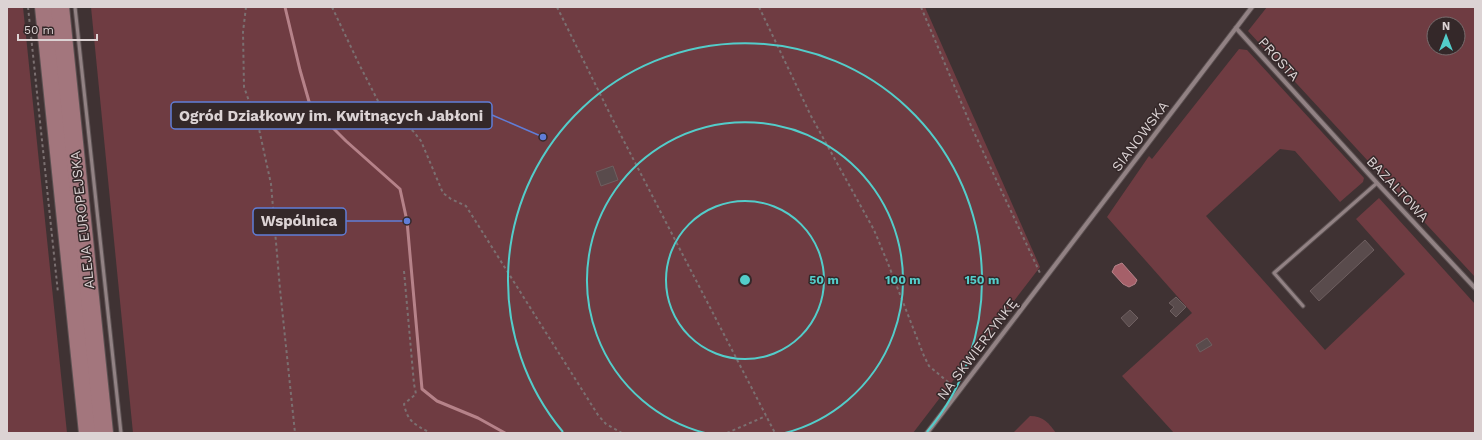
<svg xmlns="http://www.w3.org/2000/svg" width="1482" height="440" font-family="'Work Sans',sans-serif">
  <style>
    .green { fill: #6f3c42; fill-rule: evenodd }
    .water { fill: #a56069; stroke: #b68289 }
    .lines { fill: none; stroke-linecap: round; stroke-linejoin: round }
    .stream { stroke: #b68289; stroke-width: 3 }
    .building { fill: #594b4c; stroke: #6e5f60 }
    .lane-casing { stroke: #5c5152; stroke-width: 5 }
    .street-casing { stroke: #5c5152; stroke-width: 6 }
    .secondary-casing { stroke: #5c5152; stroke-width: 20 }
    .path { stroke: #7b7071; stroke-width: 2; stroke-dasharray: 3 3; stroke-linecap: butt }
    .lane { stroke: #928284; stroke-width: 3 }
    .street { stroke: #928284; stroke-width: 4 }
    .secondary { stroke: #a3767d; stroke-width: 18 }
    .ring { fill: none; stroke: #53cdca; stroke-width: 2 }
    .labels { text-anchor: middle; stroke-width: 3; stroke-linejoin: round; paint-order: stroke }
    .street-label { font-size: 14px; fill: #dcd3d4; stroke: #342829 }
    .centre { fill: #53cdca; stroke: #342829; stroke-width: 2 }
    .ring-label { font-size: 12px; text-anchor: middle; font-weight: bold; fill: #53cdca; stroke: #342829; stroke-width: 3; stroke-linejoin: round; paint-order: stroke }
    .leader { fill: none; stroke: #607dd7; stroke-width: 1.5 }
    .callout-dot { fill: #607dd7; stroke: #342829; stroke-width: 1.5 }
    .callout { fill: #342829; stroke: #607dd7; stroke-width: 1.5 }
    .callout-label { font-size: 15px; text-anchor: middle; font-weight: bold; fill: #dcd3d4 }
  </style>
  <rect width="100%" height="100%" fill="#3f3233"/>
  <g class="green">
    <path d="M 7,7 L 23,7 L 67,433 L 7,433 Z"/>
    <path d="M 91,7 L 925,7 L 1040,267 L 913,433 L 133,433 Z"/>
    <path d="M 1267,7 L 1475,7 L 1475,277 L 1248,31 ZM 1434,24 L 1458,24 L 1458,48 L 1434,48 Z"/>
    <path d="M 1239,49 L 1247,50 L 1364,178 L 1363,182 L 1340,202 L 1295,151 L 1280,149 L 1206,216 L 1325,350 L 1405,274 L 1356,219 L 1379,198 L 1475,304 L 1475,433 L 1174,433 L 1122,376 L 1192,313 L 1107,217 L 1149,156 L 1152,159 Z"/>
    <path d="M 1030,416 C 1043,416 1049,423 1056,433 L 1013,433 Z"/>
  </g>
  <path class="water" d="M 1122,263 L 1137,280 L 1135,284 L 1129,287 L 1123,284 L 1112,272 L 1115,266 Z"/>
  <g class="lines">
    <path class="stream" d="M 285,7 L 300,70 L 310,105 L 346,141 L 400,189 L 407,221 L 422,389 L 437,401 L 478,418 L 505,433"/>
  </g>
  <g class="building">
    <path d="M 613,166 L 618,180 L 601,186 L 596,172 Z"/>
    <path d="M 1365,240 L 1374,250 L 1319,301 L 1310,291 Z"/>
    <path d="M 1176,297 L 1186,307 L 1176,317 L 1170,311 L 1174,307 L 1169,303 Z"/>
    <path d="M 1130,310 L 1138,318 L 1129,327 L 1121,318 Z"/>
    <path d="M 1207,338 L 1212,345 L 1200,352 L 1196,345 Z"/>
  </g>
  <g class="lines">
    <g class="lane-casing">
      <g id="lane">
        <path d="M 75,7 L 121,433"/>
        <path d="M 1303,306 L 1274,273 L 1377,183"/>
      </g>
    </g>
    <g class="street-casing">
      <g id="street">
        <path d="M 1236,28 L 1377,183 L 1475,288"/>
        <path d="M 927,433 L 1252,7"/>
      </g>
    </g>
    <g class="secondary-casing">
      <g id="secondary">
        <path d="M 44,7 L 88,433"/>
        <path d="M 60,7 L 104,433"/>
      </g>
    </g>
    <g class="path">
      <path d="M 28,7 L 58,293"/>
      <path d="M 246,7 L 243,32 L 244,87 L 259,129 L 271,184 L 280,289 L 295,433"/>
      <path d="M 332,7 L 359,64 L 378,101 L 387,114 L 413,131 L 421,141 L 443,193 L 451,199 L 466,206 L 598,415 L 606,424 L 622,433"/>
      <path d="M 557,7 L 612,118 L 775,433"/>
      <path d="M 759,7 L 811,116 L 874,230 L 887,261 L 924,356 L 929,366 L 954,387"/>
      <path d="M 921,7 L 972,128 L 1040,273"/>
      <path d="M 404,271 L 414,384 L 416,394 L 404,404 C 408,423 415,424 430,433"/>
      <path d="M 727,433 L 766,416"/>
    </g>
    <use href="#lane" class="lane"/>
    <use href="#street" class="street"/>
    <use href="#secondary" class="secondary"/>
  </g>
  <g class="ring">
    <circle cx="745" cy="280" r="79"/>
    <path d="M705 433A158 158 0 1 1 785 433"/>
    <path d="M563 432A237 237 0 1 1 927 432"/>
  </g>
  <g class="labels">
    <g class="street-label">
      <text transform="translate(1279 59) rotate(48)" y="5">PROSTA</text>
      <text transform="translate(1140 136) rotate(-53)" y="5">SIANOWSKA</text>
      <text transform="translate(1398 189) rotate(47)" y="5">BAZALTOWA</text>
      <text transform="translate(82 220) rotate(-96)" y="5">ALEJA EUROPEJSKA</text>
      <text transform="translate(977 349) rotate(-53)" y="5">NA SKWIERZYNKĘ</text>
    </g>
  </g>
  <circle cx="745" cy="280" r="6" class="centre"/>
  <g class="ring-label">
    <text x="824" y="284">50 m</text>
    <text x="903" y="284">100 m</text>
    <text x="982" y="284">150 m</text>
  </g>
  <path class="leader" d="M543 137L492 115M407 221L346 221"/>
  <g class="callout-dot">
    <circle cx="543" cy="137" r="4"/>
    <circle cx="407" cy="221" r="4"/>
  </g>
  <g class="callout">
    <rect x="171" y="102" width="321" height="27" rx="4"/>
    <rect x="253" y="208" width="93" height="27" rx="4"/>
  </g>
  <g class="callout-label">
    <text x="331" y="121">Ogród Działkowy im. Kwitnących Jabłoni</text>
    <text x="299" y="226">Wspólnica</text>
  </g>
  <rect width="1482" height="440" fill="none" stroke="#dcd3d4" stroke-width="16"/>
  <g transform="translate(1446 36)"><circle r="19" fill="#342829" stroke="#776c6d"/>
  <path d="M0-3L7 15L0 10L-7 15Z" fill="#53cdca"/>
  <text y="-6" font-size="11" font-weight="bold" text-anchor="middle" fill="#dcd3d4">N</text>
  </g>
  <path d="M18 34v6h79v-6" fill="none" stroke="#dcd3d4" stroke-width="2"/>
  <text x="24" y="34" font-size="12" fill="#dcd3d4" stroke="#342829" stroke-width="3" paint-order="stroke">50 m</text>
</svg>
